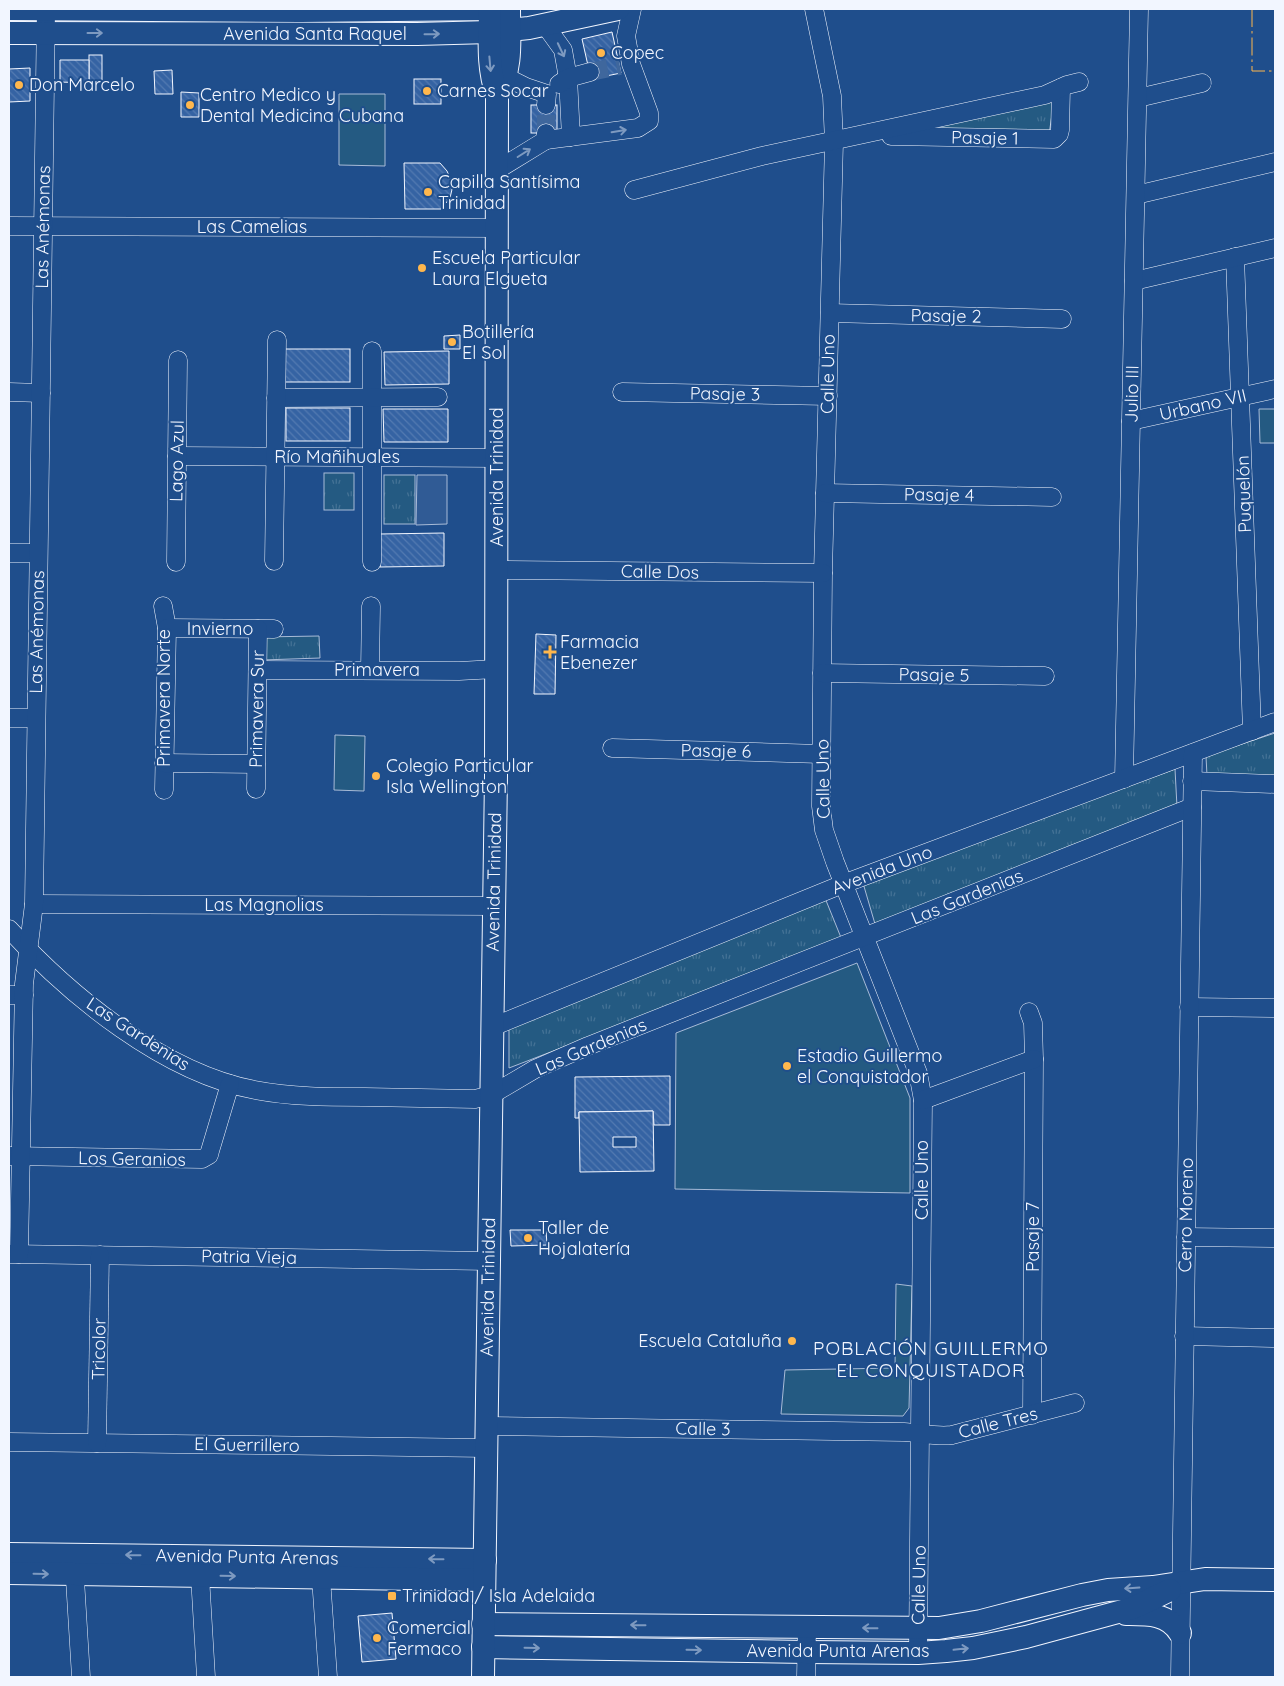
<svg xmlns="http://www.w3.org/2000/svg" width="1284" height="1686" font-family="Quicksand,sans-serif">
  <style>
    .grass { fill: url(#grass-tufts); stroke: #a8bbd7 }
    .park { fill: #245a82; stroke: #a8bbd7 }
    .parking { fill: #305b95; stroke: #a8bbd7 }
    .building { fill: url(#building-back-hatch); stroke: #f2f6ff; fill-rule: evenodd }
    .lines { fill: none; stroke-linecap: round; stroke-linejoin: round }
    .minor-tunnel { stroke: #3f679d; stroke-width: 18; stroke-dasharray: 18 9; stroke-linecap: butt }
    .minor-casing { stroke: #f2f6ff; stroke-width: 19 }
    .major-casing { stroke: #f2f6ff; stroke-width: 24 }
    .minor { stroke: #1f4e8c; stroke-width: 18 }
    .major { stroke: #1f4e8c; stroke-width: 22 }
    .power { stroke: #ffb74d; stroke-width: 1; stroke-dasharray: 18 4 2.5 4; stroke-linecap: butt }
    .oneway { stroke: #7e9ac0 }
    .poi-dot { fill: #ffb74d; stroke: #1f4e8c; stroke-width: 2 }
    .labels { text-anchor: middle; stroke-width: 4; stroke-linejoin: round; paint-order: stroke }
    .street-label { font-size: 18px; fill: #f2f6ff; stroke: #1f4e8c }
    .poi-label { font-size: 18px; fill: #f2f6ff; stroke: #1f4e8c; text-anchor: start }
    .neighbourhood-label { font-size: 19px; letter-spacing: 1px; fill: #f2f6ff; stroke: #1f4e8c }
  </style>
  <defs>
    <pattern id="grass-tufts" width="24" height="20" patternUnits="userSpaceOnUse" patternTransform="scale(1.25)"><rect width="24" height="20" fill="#245a82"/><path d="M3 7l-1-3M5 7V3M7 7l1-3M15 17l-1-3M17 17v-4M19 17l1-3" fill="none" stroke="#447295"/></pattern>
    <pattern id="building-back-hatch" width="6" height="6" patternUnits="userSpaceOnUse" patternTransform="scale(1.25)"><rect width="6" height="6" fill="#3563a3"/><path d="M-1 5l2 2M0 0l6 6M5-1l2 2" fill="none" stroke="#537ab1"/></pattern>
  </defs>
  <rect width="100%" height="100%" fill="#1f4e8c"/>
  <g class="grass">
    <path d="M 1054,100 L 1049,135 L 936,135 L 935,126 Z"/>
    <rect x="324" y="473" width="30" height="37"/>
    <rect x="384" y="475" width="31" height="49"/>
    <path d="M 319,636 L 320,658 L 262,660 L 261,637 Z"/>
    <path d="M 1275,733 L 1275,777 L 1207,776 L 1206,756 Z"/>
    <path d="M 1175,769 L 1177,807 L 875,924 L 863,883 Z"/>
    <path d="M 825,898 L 842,940 L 509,1068 L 509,1028 Z"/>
  </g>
  <g class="park">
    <path d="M 339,94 L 385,94 L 385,166 L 339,165 Z"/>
    <path d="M 1259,409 L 1275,409 L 1275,443 L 1260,443 Z"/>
    <path d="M 335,735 L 365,736 L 364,791 L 334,790 Z"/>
    <path d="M 857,963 L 910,1098 L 910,1193 L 675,1189 L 676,1033 Z"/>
    <path d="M 896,1284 L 912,1286 L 909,1408 L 903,1416 L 781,1414 L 785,1370 L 895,1368 Z"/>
  </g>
  <path class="parking" d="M 417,475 L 447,475 L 447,524 L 416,525 Z"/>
  <g class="building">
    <path d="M 612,32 L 621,73 L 591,79 L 582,39 Z"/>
    <rect x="89" y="55" width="13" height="28"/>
    <path d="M 60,60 L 89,60 L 89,83 L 60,82 Z"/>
    <path d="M 30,68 L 30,101 L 9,102 L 9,69 Z"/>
    <path d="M 172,70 L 173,94 L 155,94 L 154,71 Z"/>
    <rect x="414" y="79" width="27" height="25"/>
    <path d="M 181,92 L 199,93 L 199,117 L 181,117 Z"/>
    <rect x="531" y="105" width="26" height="28"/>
    <path d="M 404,163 L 440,163 L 447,171 L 453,185 L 450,198 L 441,209 L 405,209 Z"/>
    <path d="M 460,335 L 460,349 L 444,349 L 444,336 Z"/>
    <rect x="285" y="349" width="65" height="33"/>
    <path d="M 449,351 L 449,384 L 385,385 L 384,352 Z"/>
    <rect x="286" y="408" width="64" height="33"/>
    <path d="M 383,409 L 448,409 L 448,442 L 384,442 Z"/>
    <path d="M 444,533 L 444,566 L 380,567 L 379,534 Z"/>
    <path d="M 536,634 L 556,635 L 555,694 L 534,694 Z"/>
    <path d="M 670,1076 L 670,1125 L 654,1125 L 653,1111 L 579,1112 L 579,1118 L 575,1118 L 575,1077 Z"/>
    <path d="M 653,1111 L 654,1171 L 580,1172 L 579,1112 ZM 613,1137 L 636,1137 L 636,1147 L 613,1147 Z"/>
    <path d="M 510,1230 L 546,1230 L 547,1245 L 511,1246 Z"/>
    <path d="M 392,1613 L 396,1659 L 362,1662 L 358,1616 Z"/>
  </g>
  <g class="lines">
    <g class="minor-tunnel">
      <path d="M 590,72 L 620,66"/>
      <path d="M 546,133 L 546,105"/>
    </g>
    <g class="minor-casing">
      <g id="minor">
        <path d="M 814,9 L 832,96 L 834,142 L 823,573 L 821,806 L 824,830 L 835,862 L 918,1073 L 923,1100 L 918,1653"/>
        <path d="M 545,25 L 563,50 L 568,78 L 571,137"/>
        <path d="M 506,77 L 526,87 L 547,94 L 546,105"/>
        <path d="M 559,84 L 568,78 L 590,72"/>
        <path d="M 1138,98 L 1202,83"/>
        <path d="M 891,136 L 1054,139 L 1059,134 L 1060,130 L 1061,88"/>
        <path d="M 546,140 L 638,128 L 649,121 L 649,113 L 631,64 L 626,36 L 632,9"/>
        <path d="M 497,170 L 546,140 L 546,133"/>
        <path d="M 634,190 L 762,156 L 1045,95 L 1067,85 L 1079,82"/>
        <path d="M 1136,195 L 1275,162"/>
        <path d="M 9,226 L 496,228"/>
        <path d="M 1235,257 L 1252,731"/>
        <path d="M 1134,281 L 1275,248"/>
        <path d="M 830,313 L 1062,319"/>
        <path d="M 372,351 L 372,562"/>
        <path d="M 9,392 L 41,393"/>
        <path d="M 622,392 L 828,396"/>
        <path d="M 276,398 L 438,397"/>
        <path d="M 1131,421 L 1275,389"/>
        <path d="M 177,456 L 497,458"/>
        <path d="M 825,493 L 1052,497"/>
        <path d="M 9,553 L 38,553"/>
        <path d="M 274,561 L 277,340"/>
        <path d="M 176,562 L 178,360"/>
        <path d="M 497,570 L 823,573"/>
        <path d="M 163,606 L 167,628 L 164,790"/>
        <path d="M 167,628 L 274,629"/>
        <path d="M 258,670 L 459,671 L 496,669"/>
        <path d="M 370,670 L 371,606"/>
        <path d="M 822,673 L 1045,676"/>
        <path d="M 9,718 L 36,718"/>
        <path d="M 612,748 L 821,754"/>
        <path d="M 164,763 L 256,764"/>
        <path d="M 1124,779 L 1139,9"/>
        <path d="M 1192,781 L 1275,784"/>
        <path d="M 256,789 L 258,629"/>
        <path d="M 34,904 L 494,906"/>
        <path d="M 9,929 C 70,996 164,1073 255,1090 C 292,1097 328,1097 365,1097 C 401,1098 438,1098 475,1099 L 491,1095 L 535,1069 L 588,1046 L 1192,807"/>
        <path d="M 9,995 L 24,995"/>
        <path d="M 1189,1007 L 1275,1008"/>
        <path d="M 1029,1012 L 1033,1023 L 1034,1059 L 1032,1415"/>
        <path d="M 492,1027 L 843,884 L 1275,722"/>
        <path d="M 923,1100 L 1034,1059"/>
        <path d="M 9,1156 L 202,1159 L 209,1155 L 210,1151 L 230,1084"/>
        <path d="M 1186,1237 L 1275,1238"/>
        <path d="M 9,1254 L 489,1261"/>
        <path d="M 19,1254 L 24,984 L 34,904 L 46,9"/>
        <path d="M 1184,1336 L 1275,1338"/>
        <path d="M 486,1426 L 904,1432 C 921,1433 936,1437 952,1435 L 1075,1403"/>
        <path d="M 9,1442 L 486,1448"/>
        <path d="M 97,1443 L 100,1255"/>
        <path d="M 74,1563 L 81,1677"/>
        <path d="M 200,1576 L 206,1677"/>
        <path d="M 321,1578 L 328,1677"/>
        <path d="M 806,1677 L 807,1627"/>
        <path d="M 1180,1677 L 1193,753"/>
      </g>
    </g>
    <g class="major-casing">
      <g id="major">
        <path d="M 9,9 L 301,11 L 493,9"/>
        <path d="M 9,33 L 417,34 L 490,32 L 529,28 L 618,9"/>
        <path d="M 497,95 C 513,69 509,38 509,9"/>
        <path d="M 9,1554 L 485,1560"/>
        <path d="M 9,1573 L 484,1580"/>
        <path d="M 1126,1614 C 1147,1614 1168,1613 1180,1633"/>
        <path d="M 483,1624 L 939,1628 L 981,1621 L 1082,1595 L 1108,1590 L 1153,1587 L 1205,1579 L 1275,1580"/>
        <path d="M 483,1647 L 806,1652 L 918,1653 L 946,1651 L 973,1648 L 1026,1637 L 1133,1608 L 1170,1590"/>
        <path d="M 483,1677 L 496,776 L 497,95 C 487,67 490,38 490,9"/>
      </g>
    </g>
    <use href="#minor" class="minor"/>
    <use href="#major" class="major"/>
    <path class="power" d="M 1252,9 L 1252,71 L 1275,71"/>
  </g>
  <defs><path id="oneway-shaft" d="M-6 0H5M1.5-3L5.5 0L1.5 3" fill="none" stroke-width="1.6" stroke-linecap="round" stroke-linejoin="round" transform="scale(1.25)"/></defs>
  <g class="oneway">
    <use href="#oneway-shaft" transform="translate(95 33)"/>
    <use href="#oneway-shaft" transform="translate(432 34) rotate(-1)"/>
    <use href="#oneway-shaft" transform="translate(561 50) rotate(65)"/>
    <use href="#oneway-shaft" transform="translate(490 64) rotate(85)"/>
    <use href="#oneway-shaft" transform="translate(619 131) rotate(-9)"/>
    <use href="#oneway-shaft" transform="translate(524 153) rotate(-32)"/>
    <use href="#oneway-shaft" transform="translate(133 1555) rotate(-179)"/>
    <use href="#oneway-shaft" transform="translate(436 1559) rotate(-179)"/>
    <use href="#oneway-shaft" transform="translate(41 1574) rotate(1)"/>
    <use href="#oneway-shaft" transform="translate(228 1576) rotate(1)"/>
    <use href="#oneway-shaft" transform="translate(1132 1588) rotate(176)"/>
    <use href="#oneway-shaft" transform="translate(638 1625) rotate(-179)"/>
    <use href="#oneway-shaft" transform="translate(870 1628) rotate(-179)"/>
    <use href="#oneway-shaft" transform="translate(532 1648) rotate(1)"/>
    <use href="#oneway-shaft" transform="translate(961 1649) rotate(-6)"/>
    <use href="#oneway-shaft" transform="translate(694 1650) rotate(1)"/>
  </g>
  <g class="poi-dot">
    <circle cx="601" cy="53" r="5"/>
    <circle cx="19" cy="85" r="5"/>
    <circle cx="427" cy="91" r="5"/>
    <circle cx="190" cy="105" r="5"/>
    <circle cx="428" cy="192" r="5"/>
    <circle cx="422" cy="268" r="5"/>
    <circle cx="452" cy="342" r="5"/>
    <path d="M547.5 644.5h5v5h5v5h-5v5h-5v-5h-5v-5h5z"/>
    <circle cx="376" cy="776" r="5"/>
    <circle cx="787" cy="1066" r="5"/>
    <circle cx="528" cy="1238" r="5"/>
    <circle cx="792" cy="1341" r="5"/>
    <rect x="387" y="1591" width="10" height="10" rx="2.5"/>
    <circle cx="377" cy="1638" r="5"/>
  </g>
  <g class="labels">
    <g class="street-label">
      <text x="315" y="40">Avenida Santa Raquel</text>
      <text transform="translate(985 138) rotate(1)" y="6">Pasaje 1</text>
      <text transform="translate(43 227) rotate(-89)" y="6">Las Anémonas</text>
      <text x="252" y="233">Las Camelias</text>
      <text transform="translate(946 316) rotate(1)" y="6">Pasaje 2</text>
      <text transform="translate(828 374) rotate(-89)" y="6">Calle Uno</text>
      <text transform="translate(725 394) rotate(1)" y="6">Pasaje 3</text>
      <text transform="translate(1132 394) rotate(-89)" y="6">Julio III</text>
      <text transform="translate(1203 405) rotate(-13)" y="6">Urbano VII</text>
      <text x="337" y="463">Río Mañihuales</text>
      <text transform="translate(177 461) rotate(-89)" y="6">Lago Azul</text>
      <text transform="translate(497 477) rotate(-90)" y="6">Avenida Trinidad</text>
      <text transform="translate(1244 494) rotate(-92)" y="6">Puquelón</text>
      <text transform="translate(939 495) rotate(1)" y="6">Pasaje 4</text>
      <text transform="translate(660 572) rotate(1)" y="6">Calle Dos</text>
      <text x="220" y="635">Invierno</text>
      <text transform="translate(37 632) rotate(-89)" y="6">Las Anémonas</text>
      <text x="377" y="676">Primavera</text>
      <text transform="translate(934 675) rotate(1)" y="6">Pasaje 5</text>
      <text transform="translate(164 698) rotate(-90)" y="6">Primavera Norte</text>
      <text transform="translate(257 709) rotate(-89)" y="6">Primavera Sur</text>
      <text transform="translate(716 751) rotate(1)" y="6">Pasaje 6</text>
      <text transform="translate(823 779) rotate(-91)" y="6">Calle Uno</text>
      <text transform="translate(882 870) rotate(-21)" y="6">Avenida Uno</text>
      <text transform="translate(494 882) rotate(-89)" y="6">Avenida Trinidad</text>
      <text transform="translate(967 897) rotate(-22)" y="6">Las Gardenias</text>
      <text x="264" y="911">Las Magnolias</text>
      <text transform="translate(138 1034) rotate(33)" y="6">Las Gardenias</text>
      <text transform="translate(591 1047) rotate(-23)" y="6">Las Gardenias</text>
      <text transform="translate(132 1159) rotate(1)" y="6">Los Geranios</text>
      <text transform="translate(922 1180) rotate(-90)" y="6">Calle Uno</text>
      <text transform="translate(1186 1215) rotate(-89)" y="6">Cerro Moreno</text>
      <text transform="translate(1033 1237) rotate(-90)" y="6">Pasaje 7</text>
      <text transform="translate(249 1257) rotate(1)" y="6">Patria Vieja</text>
      <text transform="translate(488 1287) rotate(-89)" y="6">Avenida Trinidad</text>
      <text transform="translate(99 1349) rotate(-89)" y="6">Tricolor</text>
      <text transform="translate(998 1423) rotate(-14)" y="6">Calle Tres</text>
      <text transform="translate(703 1429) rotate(1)" y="6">Calle 3</text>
      <text transform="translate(247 1445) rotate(1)" y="6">El Guerrillero</text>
      <text transform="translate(247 1557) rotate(1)" y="6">Avenida Punta Arenas</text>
      <text transform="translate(919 1585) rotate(-89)" y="6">Calle Uno</text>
      <text x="838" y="1657">Avenida Punta Arenas</text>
    </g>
    <g class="poi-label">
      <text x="611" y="59">Copec</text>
      <text x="29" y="91">Don Marcelo</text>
      <text x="437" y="97">Carnes Socar</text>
      <text x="200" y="101">Centro Medico y<tspan x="200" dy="21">Dental Medicina Cubana</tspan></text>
      <text x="438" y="188">Capilla Santísima<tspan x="438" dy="21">Trinidad</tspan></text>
      <text x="432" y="264">Escuela Particular<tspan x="432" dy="21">Laura Elgueta</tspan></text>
      <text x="462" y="338">Botillería<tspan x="462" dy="21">El Sol</tspan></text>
      <text x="560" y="648">Farmacia<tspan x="560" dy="21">Ebenezer</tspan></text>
      <text x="386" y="772">Colegio Particular<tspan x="386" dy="21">Isla Wellington</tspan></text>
      <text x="797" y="1062">Estadio Guillermo<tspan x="797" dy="21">el Conquistador</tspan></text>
      <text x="538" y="1234">Taller de<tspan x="538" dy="21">Hojalatería</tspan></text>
      <text x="782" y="1347" text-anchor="end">Escuela Cataluña</text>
      <text x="402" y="1602">Trinidad / Isla Adelaida</text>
      <text x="387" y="1634">Comercial<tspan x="387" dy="21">Fermaco</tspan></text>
    </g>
    <g class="neighbourhood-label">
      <text x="931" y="1355">POBLACIÓN GUILLERMO<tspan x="931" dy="22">EL CONQUISTADOR</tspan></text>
    </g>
  </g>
  <rect width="1284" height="1686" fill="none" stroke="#f2f6ff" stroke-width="20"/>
</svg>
